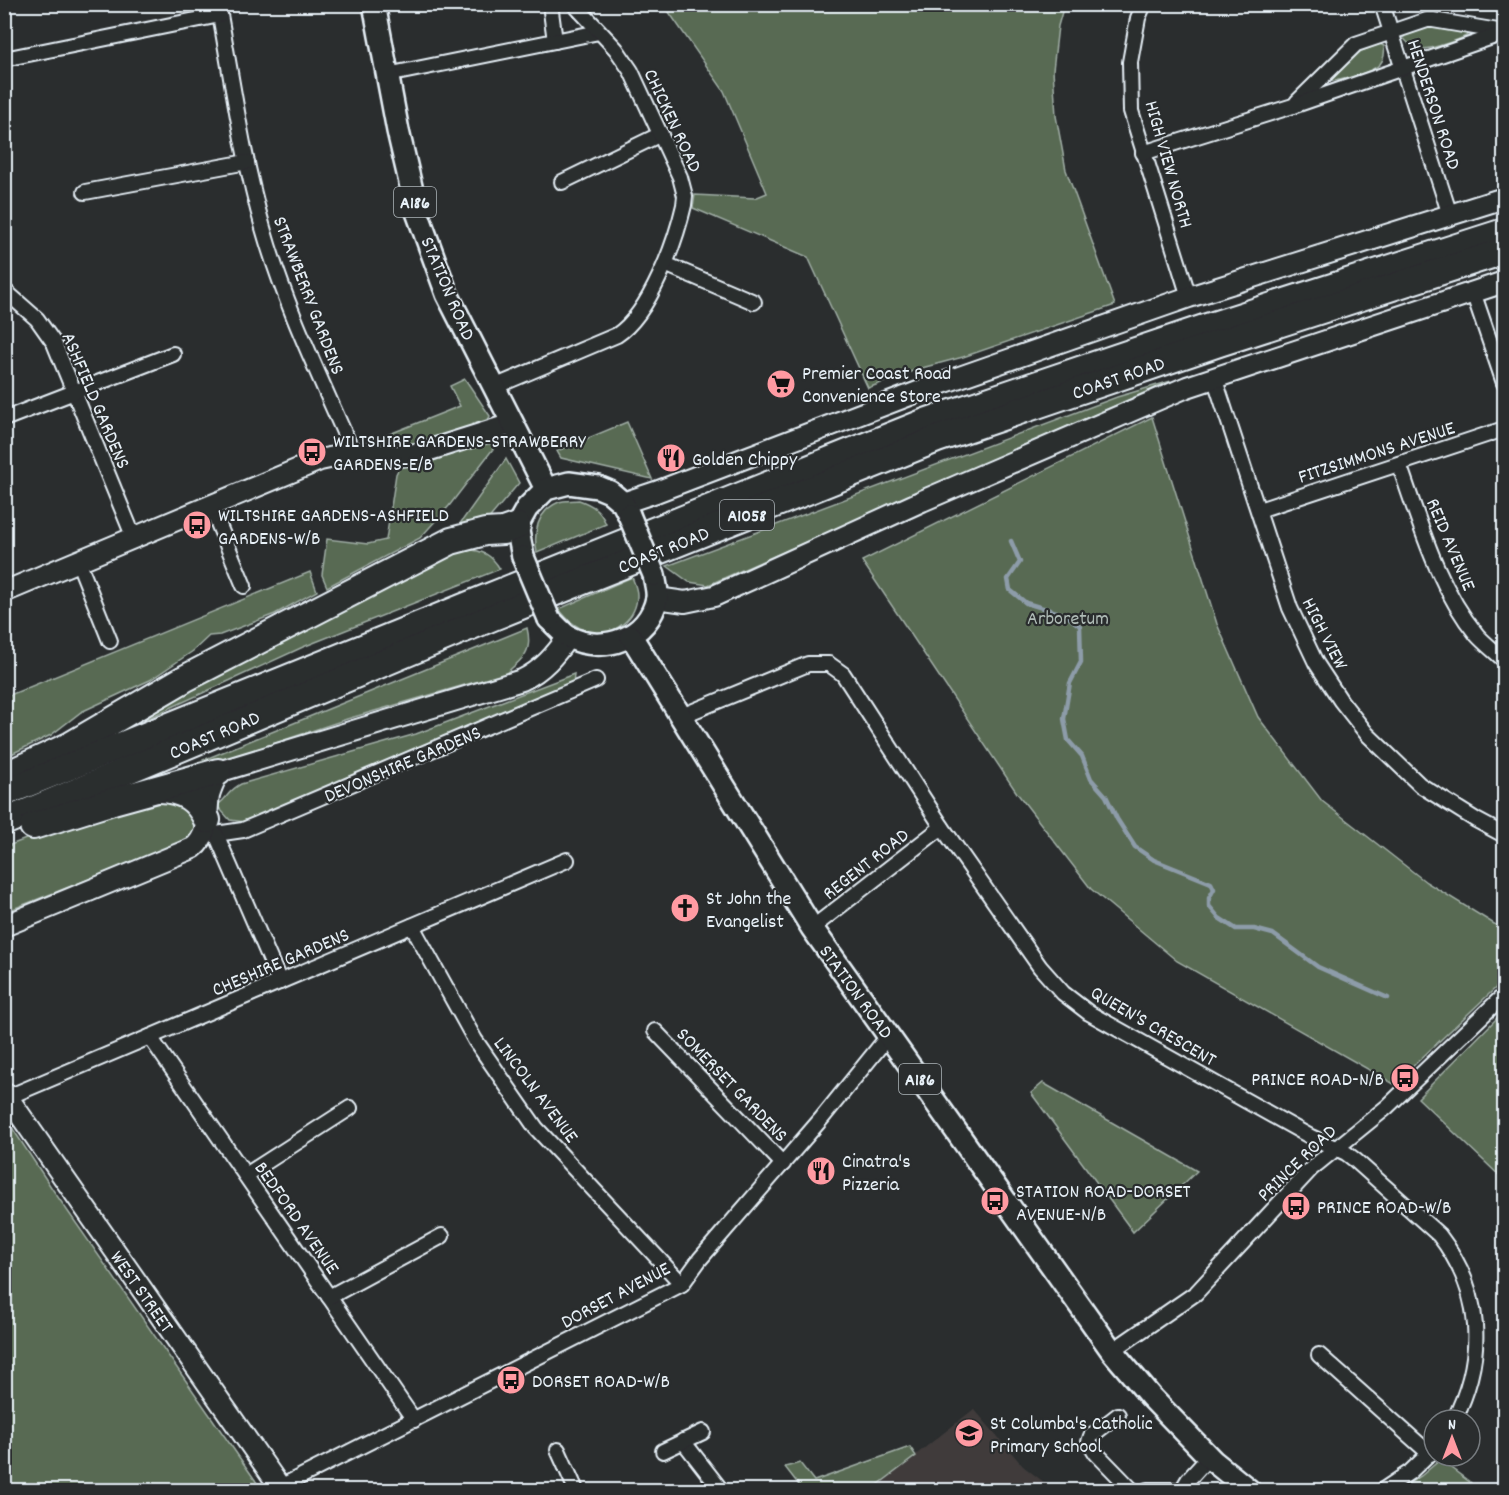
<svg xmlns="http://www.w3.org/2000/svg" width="1509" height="1495" font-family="Dekko,sans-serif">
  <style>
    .built { fill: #3f3b3b }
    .green { fill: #596a53; stroke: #a0aea6; stroke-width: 1.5 }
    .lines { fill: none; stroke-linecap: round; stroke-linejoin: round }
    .stream { stroke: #8d9ca9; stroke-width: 4.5 }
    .street-casing { stroke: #e8f1f8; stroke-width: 18 }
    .secondary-casing { stroke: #e8f1f8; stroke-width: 24 }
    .primary-casing { stroke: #e8f1f8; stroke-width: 26 }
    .highway-casing { stroke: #e8f1f8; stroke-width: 30 }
    .street { stroke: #2a2d2e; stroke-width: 14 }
    .secondary { stroke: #2a2d2e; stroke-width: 20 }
    .primary { stroke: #2a2d2e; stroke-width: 21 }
    .highway { stroke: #2a2d2e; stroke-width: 26 }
    .primary-bridge-casing { stroke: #e8f1f8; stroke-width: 26; stroke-linecap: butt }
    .primary-bridge { stroke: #2a2d2e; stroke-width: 21 }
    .labels { text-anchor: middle; stroke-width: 4.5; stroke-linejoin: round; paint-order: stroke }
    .shield { fill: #2a2d2e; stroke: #afb6bb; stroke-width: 1.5 }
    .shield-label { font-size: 18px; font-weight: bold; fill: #e8f1f8 }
    .street-label { font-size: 20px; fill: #e8f1f8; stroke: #2a2d2e }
    .poi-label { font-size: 20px; fill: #e8f1f8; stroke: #2a2d2e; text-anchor: start }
    .park-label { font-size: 20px; fill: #afbbb6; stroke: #2a2d2e }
  </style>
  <rect width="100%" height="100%" fill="#2a2d2e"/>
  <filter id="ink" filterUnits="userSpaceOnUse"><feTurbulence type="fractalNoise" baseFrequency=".0167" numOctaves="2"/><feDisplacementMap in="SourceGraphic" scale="12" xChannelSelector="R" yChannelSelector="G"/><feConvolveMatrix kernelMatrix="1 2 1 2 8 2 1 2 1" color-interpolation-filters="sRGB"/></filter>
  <g filter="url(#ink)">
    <path class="built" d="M 974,1409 L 1023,1466 L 1054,1490 L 871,1490 Z"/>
    <g class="green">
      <path d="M 664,5 L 1064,5 L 1058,26 L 1053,70 L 1056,116 L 1066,170 L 1115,305 L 963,357 L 918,369 L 868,388 L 808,257 L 693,208 L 695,195 L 755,198 L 767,193 L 724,91 Z"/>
      <path d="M 1425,25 L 1467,32 L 1468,35 C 1461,39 1452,42 1445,44 C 1427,50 1412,54 1402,35 Z"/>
      <path d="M 1380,44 L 1384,46 C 1385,52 1384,59 1380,64 C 1373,72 1341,81 1331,81 L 1329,79 L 1356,53 Z"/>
      <path d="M 465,379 L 490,416 L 488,420 L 424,446 L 400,448 L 367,443 L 460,406 L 450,386 Z"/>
      <path d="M 1171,381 L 708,585 L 689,582 L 667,566 L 1117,397 Z"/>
      <path d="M 1152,417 L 1217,624 L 1258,717 L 1322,801 L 1426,882 L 1504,930 L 1504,980 L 1394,1084 L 1177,961 L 1091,889 L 1017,793 L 862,561 Z"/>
      <path d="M 627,422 L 652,479 L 561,458 L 557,451 Z"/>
      <path d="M 484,443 L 496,445 L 449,506 L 420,538 L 327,587 L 322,575 L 327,539 L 368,544 L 386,540 L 396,474 L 400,466 L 433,461 Z"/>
      <path d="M 506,459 L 519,483 L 486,522 L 459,525 Z"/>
      <path d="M 579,500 C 593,505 600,510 606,524 L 537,553 C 533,533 537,511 559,502 C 565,500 573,501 579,500 Z"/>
      <path d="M 466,549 C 483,551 491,554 500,569 L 303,647 L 144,720 L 141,714 L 446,552 Z"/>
      <path d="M 310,572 L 317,591 L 275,614 L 220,635 L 209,636 L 193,651 L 150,680 L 81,712 L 51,735 L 5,757 L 5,697 Z"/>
      <path d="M 632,577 C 634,582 637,589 637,595 C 637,618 615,636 593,632 C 579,630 567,620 559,609 Z"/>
      <path d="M 527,628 C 533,652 523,659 506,673 L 347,719 L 225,760 L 164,776 Z"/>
      <path d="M 574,674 L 573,685 L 245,822 L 230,820 L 219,808 L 219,804 C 227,798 229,790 241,784 L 416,734 Z"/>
      <path d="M 148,799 L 193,807 L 194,831 L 184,842 L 5,912 L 5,847 L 86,816 Z"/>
      <path d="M 1504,1011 L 1504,1180 L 1418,1098 Z"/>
      <path d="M 1043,1083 L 1197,1171 L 1133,1232 L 1031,1093 Z"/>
      <path d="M 5,1117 L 53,1190 L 262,1490 L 5,1490 Z"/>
      <path d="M 910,1447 L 916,1456 L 871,1490 L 801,1490 L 799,1485 L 785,1467 L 800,1463 L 814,1481 Z"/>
      <path d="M 1440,1460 L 1471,1483 L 1471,1490 L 1398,1490 L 1421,1476 Z"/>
    </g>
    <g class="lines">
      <path class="stream" d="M 1011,541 L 1020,562 L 1008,579 L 1010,590 L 1026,603 L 1066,615 L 1080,626 L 1081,662 L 1070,683 L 1064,719 L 1068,740 L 1082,756 L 1091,779 L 1106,796 L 1117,819 L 1135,847 L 1154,860 L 1211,883 L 1214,889 L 1209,898 L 1209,906 L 1219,918 L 1236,929 L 1254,929 L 1273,934 L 1318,967 L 1388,998"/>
      <g class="street-casing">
        <g id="street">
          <path d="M 218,4 C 232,79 242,155 263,228 C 285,306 321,379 353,453"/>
          <path d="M 550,4 L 555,41"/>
          <path d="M 1144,4 L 1138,18 L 1130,62 L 1131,111 L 1189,297"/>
          <path d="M 1382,4 L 1450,215"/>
          <path d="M 4,59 L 220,15"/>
          <path d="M 387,75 L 599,32"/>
          <path d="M 1297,102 L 1356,44 L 1427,20 L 1433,20 L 1504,32"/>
          <path d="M 1143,153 L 1293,106 L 1504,33"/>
          <path d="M 562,182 L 661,134"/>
          <path d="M 85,192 L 247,162"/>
          <path d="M 665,264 L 754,302"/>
          <path d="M 4,290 L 37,319 L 54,343 L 134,538"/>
          <path d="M 1473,292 L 1504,383"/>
          <path d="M 1214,377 L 1290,608 L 1316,663 L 1341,701 L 1367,734 L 1420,785 L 1476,820 L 1504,835"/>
          <path d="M 494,387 L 617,335 C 650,313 675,244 684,205 L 685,196 L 680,177 L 631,71 L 616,49 L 574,4"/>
          <path d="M 4,419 L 173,354"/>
          <path d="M 1399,464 C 1420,523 1437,586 1477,635 C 1485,644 1496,652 1504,660"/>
          <path d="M 211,506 L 244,586"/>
          <path d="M 1259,510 L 1504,429"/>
          <path d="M 78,561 L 110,641"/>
          <path d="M 679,717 L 808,664 L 829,664 L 843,674 L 942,827 L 1040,967 L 1063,993 L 1089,1013 L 1311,1137 L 1346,1153 L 1355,1160 L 1439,1235 C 1483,1292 1486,1357 1454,1420"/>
          <path d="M 205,830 L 216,834 L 243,830 L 596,680"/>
          <path d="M 216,834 L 280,982"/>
          <path d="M 412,926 L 475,1040 L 536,1128 L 682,1284"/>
          <path d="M 812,928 L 942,827"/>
          <path d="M 655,1031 L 783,1164"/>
          <path d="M 150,1037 L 414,1420"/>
          <path d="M 8,1097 L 567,860"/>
          <path d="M 246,1175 L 350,1108"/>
          <path d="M 329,1297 L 442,1236"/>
          <path d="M 1112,1351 L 1196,1293 L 1312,1168 L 1387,1107 L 1504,995"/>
          <path d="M 1319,1355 L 1430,1454"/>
          <path d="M 1118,1415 L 1091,1436 L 1089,1442 L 1096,1453 L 1132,1490"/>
          <path d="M 683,1441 L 721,1490"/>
          <path d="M 558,1450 L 576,1490"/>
          <path d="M 663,1451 L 703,1432"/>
          <path d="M 280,1487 L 682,1284 L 700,1259 L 822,1118 L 889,1035"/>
          <path d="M 1147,1490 L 1174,1490"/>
          <path d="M 1182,1490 L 1188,1480 L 1209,1457"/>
          <path d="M 1383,1490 L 1410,1472 L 1434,1449"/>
        </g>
      </g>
      <g class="secondary-casing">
        <g id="secondary">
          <path d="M 623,503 L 656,492 L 931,387 L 1189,297 L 1504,198"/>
          <path d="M 4,592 L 320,460 L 353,453 L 399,456 L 417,454 L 512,424"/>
          <path d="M 657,598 L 685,602 L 714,596 L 922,501 L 1187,387 L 1504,282"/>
          <path d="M 4,926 L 193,848 C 210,835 206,814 209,795 C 211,787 215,780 218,772 L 522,680 C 543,670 555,655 568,637"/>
          <path d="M 4,1092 L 282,1490"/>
        </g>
      </g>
      <g class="primary-casing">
        <g id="primary">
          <path d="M 374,4 L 398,131 L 417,212 L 447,294 L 546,489"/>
          <path d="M 523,557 L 517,526 L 527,508 L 546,489 L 569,483 L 598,487 L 610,492 L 623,503 L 629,515"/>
          <path d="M 549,619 C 555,624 562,633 569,637 C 603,655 649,638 657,598 C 658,591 655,582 654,575"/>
          <path d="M 631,636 L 812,928 L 1112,1351 L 1151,1397 L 1213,1461 L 1249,1490"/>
        </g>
      </g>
      <g class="highway-casing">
        <g id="highway">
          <path d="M 4,776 L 71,745 L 184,679 L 451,541 L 485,532 L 503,531 L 517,526"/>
          <path d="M 160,789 C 183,790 198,799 207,820"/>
          <path d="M 4,793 L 491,596 L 928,421 L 1207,327 L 1504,232"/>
          <path d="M 4,822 L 493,617 L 937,439 L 1219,343 L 1504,251"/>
          <path d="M 33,826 L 113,801 L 218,772"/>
        </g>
      </g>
      <use href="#street" class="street"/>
      <use href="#secondary" class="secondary"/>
      <use href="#primary" class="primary"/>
      <use href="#highway" class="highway"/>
      <g class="primary-bridge-casing">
        <g id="primary-bridge">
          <path d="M 629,515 L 654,575"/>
          <path d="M 523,557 L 549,619"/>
        </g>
      </g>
      <use href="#primary-bridge" class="primary-bridge"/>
    </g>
  </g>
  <defs>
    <g id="supermarket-disc" transform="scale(1.5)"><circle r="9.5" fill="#ff9aa2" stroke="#2a2d2e"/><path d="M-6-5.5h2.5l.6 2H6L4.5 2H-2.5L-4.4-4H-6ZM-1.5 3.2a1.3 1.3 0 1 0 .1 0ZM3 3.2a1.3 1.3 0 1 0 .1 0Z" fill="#111"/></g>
    <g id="bus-disc" transform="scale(1.5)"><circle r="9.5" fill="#ff9aa2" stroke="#2a2d2e"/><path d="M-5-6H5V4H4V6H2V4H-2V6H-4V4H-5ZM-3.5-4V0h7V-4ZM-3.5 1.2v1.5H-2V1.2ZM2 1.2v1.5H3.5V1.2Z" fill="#111"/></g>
    <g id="restaurant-disc" transform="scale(1.5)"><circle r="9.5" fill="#ff9aa2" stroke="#2a2d2e"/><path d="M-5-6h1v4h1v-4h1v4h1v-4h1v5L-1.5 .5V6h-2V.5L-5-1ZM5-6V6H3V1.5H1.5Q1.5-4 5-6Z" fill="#111"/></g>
    <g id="church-disc" transform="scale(1.5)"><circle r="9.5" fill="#ff9aa2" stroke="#2a2d2e"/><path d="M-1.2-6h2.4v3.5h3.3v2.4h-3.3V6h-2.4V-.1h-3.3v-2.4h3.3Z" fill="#111"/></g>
    <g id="school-disc" transform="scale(1.5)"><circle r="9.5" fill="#ff9aa2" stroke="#2a2d2e"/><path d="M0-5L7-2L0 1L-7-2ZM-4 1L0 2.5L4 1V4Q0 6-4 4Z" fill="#111"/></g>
  </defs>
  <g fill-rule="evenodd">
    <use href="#supermarket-disc" x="781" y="384"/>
    <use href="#bus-disc" x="312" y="452"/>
    <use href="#restaurant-disc" x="671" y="458"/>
    <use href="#bus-disc" x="197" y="525"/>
    <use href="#church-disc" x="685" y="908"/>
    <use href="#bus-disc" x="1405" y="1078"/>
    <use href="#restaurant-disc" x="821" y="1171"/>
    <use href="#bus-disc" x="995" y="1201"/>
    <use href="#bus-disc" x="1296" y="1206"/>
    <use href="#bus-disc" x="511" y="1380"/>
    <use href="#school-disc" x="969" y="1433"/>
  </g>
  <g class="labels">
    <g class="shield">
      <rect x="394" y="187" width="42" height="30" rx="4.5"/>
      <rect x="720" y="500" width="54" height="30" rx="4.5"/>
      <rect x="899" y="1064" width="42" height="30" rx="4.5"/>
    </g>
    <g class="shield-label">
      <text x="415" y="208">A186</text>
      <text x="747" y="521">A1058</text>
      <text x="920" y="1085">A186</text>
    </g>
    <g class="street-label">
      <text transform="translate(1435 104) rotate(72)" y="7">HENDERSON ROAD</text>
      <text transform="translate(674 120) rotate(65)" y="7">CHICKEN ROAD</text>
      <text transform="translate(1170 164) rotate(74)" y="7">HIGH VIEW NORTH</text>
      <text transform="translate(449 288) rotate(67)" y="7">STATION ROAD</text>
      <text transform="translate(310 295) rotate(69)" y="7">STRAWBERRY GARDENS</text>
      <text transform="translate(1118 377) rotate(-19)" y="7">COAST ROAD</text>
      <text transform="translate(97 400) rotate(67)" y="7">ASHFIELD GARDENS</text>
      <text transform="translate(1376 451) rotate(-18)" y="7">FITZSIMMONS AVENUE</text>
      <text transform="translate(1452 544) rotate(67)" y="7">REID AVENUE</text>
      <text transform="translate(663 549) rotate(-22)" y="7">COAST ROAD</text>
      <text transform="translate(1326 633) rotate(63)" y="7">HIGH VIEW</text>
      <text transform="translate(214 734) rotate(-23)" y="7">COAST ROAD</text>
      <text transform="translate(402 763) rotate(-23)" y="7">DEVONSHIRE GARDENS</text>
      <text transform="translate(865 863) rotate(-38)" y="7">REGENT ROAD</text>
      <text transform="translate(280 961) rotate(-23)" y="7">CHESHIRE GARDENS</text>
      <text transform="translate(857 991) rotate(54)" y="7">STATION ROAD</text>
      <text transform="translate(1154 1025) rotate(30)" y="7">QUEEN'S CRESCENT</text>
      <text transform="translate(733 1084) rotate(46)" y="7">SOMERSET GARDENS</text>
      <text transform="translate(537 1089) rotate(53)" y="7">LINCOLN AVENUE</text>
      <text transform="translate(1296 1162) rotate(-44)" y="7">PRINCE ROAD</text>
      <text transform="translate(298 1217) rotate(55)" y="7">BEDFORD AVENUE</text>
      <text transform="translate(143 1291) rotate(55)" y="7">WEST STREET</text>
      <text transform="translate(615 1294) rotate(-28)" y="7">DORSET AVENUE</text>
    </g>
    <g class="poi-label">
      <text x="802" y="379">Premier Coast Road<tspan x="802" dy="23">Convenience Store</tspan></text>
      <text x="333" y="447">WILTSHIRE GARDENS-STRAWBERRY<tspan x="333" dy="23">GARDENS-E/B</tspan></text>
      <text x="692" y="465">Golden Chippy</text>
      <text x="218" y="521">WILTSHIRE GARDENS-ASHFIELD<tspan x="218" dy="23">GARDENS-W/B</tspan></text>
      <text x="706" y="904">St John the<tspan x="706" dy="23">Evangelist</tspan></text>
      <text x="1384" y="1085" text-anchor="end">PRINCE ROAD-N/B</text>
      <text x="842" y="1167">Cinatra's<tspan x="842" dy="23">Pizzeria</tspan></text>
      <text x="1016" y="1197">STATION ROAD-DORSET<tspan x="1016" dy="23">AVENUE-N/B</tspan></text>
      <text x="1317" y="1213">PRINCE ROAD-W/B</text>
      <text x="532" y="1387">DORSET ROAD-W/B</text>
      <text x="990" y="1429">St Columba's Catholic<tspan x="990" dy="23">Primary School</tspan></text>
    </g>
    <g class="park-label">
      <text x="1068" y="624">Arboretum</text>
    </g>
  </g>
  <rect width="1509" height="1495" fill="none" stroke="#2a2d2e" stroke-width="24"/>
  <rect x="12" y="12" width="1485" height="1471" fill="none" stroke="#e8f1f8" stroke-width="2" filter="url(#ink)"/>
  <g transform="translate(1452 1438)"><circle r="28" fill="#2a2d2e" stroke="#767b7f" stroke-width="1.5"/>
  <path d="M0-4.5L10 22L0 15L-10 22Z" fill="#ff9aa2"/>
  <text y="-9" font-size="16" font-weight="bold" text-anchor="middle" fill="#e8f1f8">N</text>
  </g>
</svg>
